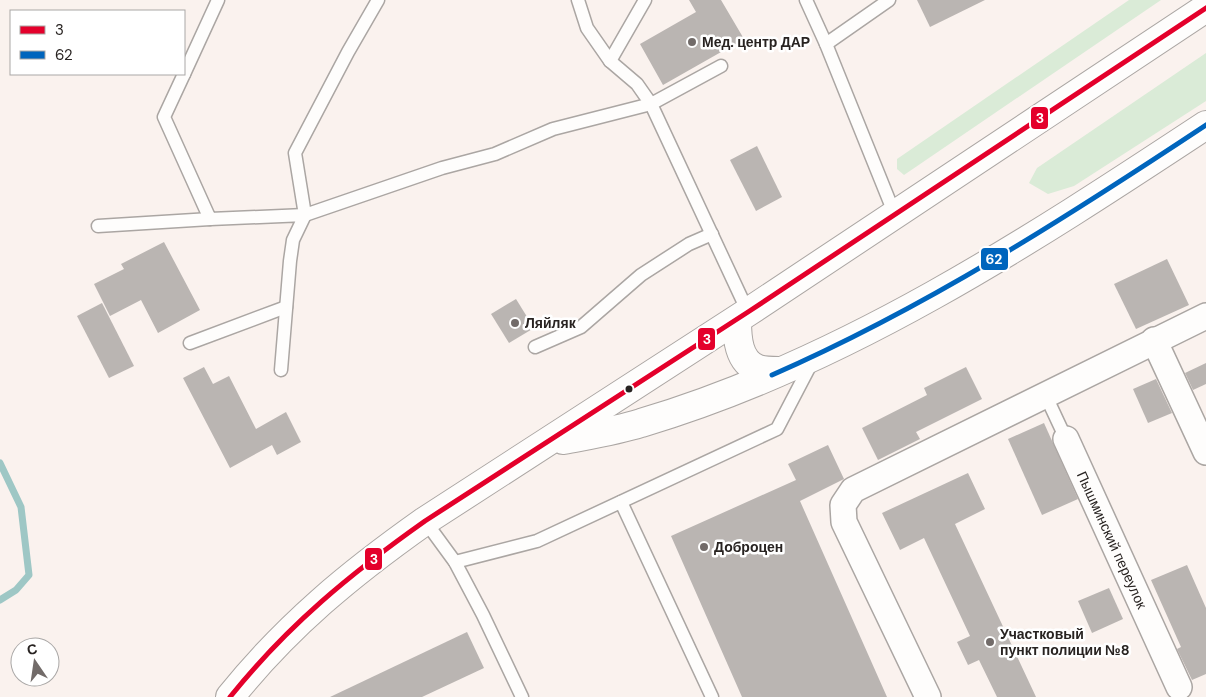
<svg xmlns="http://www.w3.org/2000/svg" width="1206" height="697" font-family="'DM Sans',sans-serif">
  <style>
    .grass { fill: #daebd7 }
    .lines { fill: none; stroke-linecap: round; stroke-linejoin: round }
    .stream { stroke: #9ec7c5; stroke-width: 7 }
    .building { fill: #bab5b2 }
    .lane-casing { stroke: #aba6a3; stroke-width: 15 }
    .street-casing { stroke: #aba6a3; stroke-width: 28 }
    .secondary-casing { stroke: #aba6a3; stroke-width: 30 }
    .lane { stroke: #fefdfc; stroke-width: 12 }
    .street { stroke: #fefdfc; stroke-width: 25 }
    .secondary { stroke: #fefdfc; stroke-width: 28 }
    .bus-1-casing { stroke: #fff; stroke-width: 9 }
    .bus-2-casing { stroke: #fff; stroke-width: 9 }
    .bus-1 { stroke: #e4002b; stroke-width: 5 }
    .bus-2 { stroke: #0065bd; stroke-width: 5 }
    .poi-dot { fill: #726b69; stroke: #fff; stroke-width: 2 }
    .bus-dot { fill: #282321; stroke: #fff; stroke-width: 2 }
    .labels { text-anchor: middle; stroke-width: 5; stroke-linejoin: round; paint-order: stroke }
    .poi-label { font-size: 14px; font-weight: bold; fill: #282321; stroke: #fff; text-anchor: start }
    .street-label { font-size: 14px; fill: #282321; stroke: #fff }
    .line-badge { stroke: #fff; stroke-width: 2 }
    .badge-label { font-size: 14px; text-anchor: middle; font-weight: bold; fill: #fff }
  </style>
  <rect width="100%" height="100%" fill="#faf2ee"/>
  <g class="grass">
    <path d="M 1129,0 L 1161,0 L 904,175 L 897,169 L 897,159 Z"/>
    <path d="M 1206,53 L 1206,101 L 1074,186 L 1048,194 L 1029,183 L 1037,168 Z"/>
  </g>
  <g class="lines">
    <path class="stream" d="M 0,463 L 21,507 L 29,575 L 16,590 L 0,600"/>
  </g>
  <g class="building">
    <path d="M 689,0 L 721,0 L 744,39 L 663,85 L 640,44 L 696,12 Z"/>
    <path d="M 917,0 L 985,0 L 930,27 Z"/>
    <path d="M 757,146 L 782,197 L 756,211 L 730,160 Z"/>
    <path d="M 164,242 L 200,310 L 158,333 L 141,300 L 110,316 L 94,284 L 124,269 L 121,264 Z"/>
    <path d="M 1167,259 L 1189,305 L 1136,329 L 1114,284 Z"/>
    <path d="M 516,299 L 534,328 L 509,343 L 491,314 Z"/>
    <path d="M 102,303 L 134,366 L 109,378 L 77,316 Z"/>
    <path d="M 1206,363 L 1206,384 L 1193,390 L 1185,373 Z"/>
    <path d="M 204,367 L 213,384 L 229,376 L 256,429 L 286,412 L 301,442 L 277,455 L 272,445 L 230,468 L 183,378 Z"/>
    <path d="M 966,367 L 982,399 L 916,432 L 920,439 L 878,460 L 862,428 L 927,395 L 924,388 Z"/>
    <path d="M 1156,379 L 1172,413 L 1148,423 L 1133,389 Z"/>
    <path d="M 1044,423 L 1078,499 L 1042,515 L 1008,439 Z"/>
    <path d="M 828,445 L 844,479 L 800,501 L 887,697 L 742,697 L 671,536 L 796,480 L 788,464 Z"/>
    <path d="M 968,473 L 985,509 L 955,524 L 1036,697 L 997,697 L 979,660 L 968,665 L 957,642 L 970,636 L 924,538 L 900,550 L 882,513 Z"/>
    <path d="M 1187,565 L 1206,608 L 1206,674 L 1192,680 L 1177,649 L 1181,647 L 1151,580 Z"/>
    <path d="M 1109,588 L 1123,619 L 1092,633 L 1078,601 Z"/>
    <path d="M 467,632 L 484,668 L 422,697 L 330,697 Z"/>
  </g>
  <g class="lines">
    <g class="lane-casing">
      <g id="lane">
        <path d="M 378,0 L 348,52 L 295,153 L 305,215 L 442,168 L 495,154 L 553,129 L 651,104 L 721,66"/>
        <path d="M 578,0 L 587,28 L 610,61 L 637,84 L 651,104 L 748,312"/>
        <path d="M 806,0 L 826,44 L 895,215"/>
        <path d="M 826,44 L 889,0"/>
        <path d="M 610,61 L 645,0"/>
        <path d="M 184,74 L 164,117 L 210,219 L 305,215 L 293,240 L 290,261 L 281,370"/>
        <path d="M 184,74 L 218,0"/>
        <path d="M 98,226 L 210,219"/>
        <path d="M 190,343 L 286,307"/>
        <path d="M 535,347 L 581,327 L 641,275 L 689,244 L 712,234"/>
        <path d="M 1045,394 L 1066,439"/>
        <path d="M 621,502 L 712,697"/>
        <path d="M 425,521 L 455,562 L 483,615 L 522,697"/>
        <path d="M 455,562 L 537,541 L 777,429 L 812,362"/>
      </g>
    </g>
    <g class="street-casing">
      <g id="street">
        <path d="M 1154,340 L 1206,452"/>
        <path id="s1" d="M 1066,439 L 1179,687"/>
        <path d="M 928,697 L 844,522 L 843,505 L 853,490 L 1206,316"/>
      </g>
    </g>
    <g class="secondary-casing">
      <g id="secondary">
        <path d="M 737,320 C 737,337 738,362 758,369 C 764,371 772,371 779,371"/>
        <path d="M 563,440 C 589,435 616,431 641,423 C 844,363 1030,241 1206,125"/>
        <path d="M 230,697 C 288,625 350,574 425,521 L 748,312 L 1206,8"/>
      </g>
    </g>
    <use href="#lane" class="lane"/>
    <use href="#street" class="street"/>
    <use href="#secondary" class="secondary"/>
    <g class="bus-1-casing">
      <path id="bus-1" d="M 230,697 C 288,625 350,574 425,521 L 748,312 L 1206,8"/>
    </g>
    <g class="bus-2-casing">
      <path id="bus-2" d="M 772,375 C 925,308 1067,217 1206,125"/>
    </g>
    <use href="#bus-1" class="bus-1"/>
    <use href="#bus-2" class="bus-2"/>
  </g>
  <g class="poi-dot">
    <circle cx="692" cy="42" r="5"/>
    <circle cx="515" cy="323" r="5"/>
    <circle cx="704" cy="547" r="5"/>
    <circle cx="990" cy="642" r="5"/>
  </g>
  <circle class="bus-dot" cx="629" cy="389" r="4.5"/>
  <g class="labels">
    <g class="poi-label">
      <text x="702" y="47">Мед. центр ДАР</text>
      <text x="525" y="328">Ляйляк</text>
      <text x="714" y="552">Доброцен</text>
      <text x="1000" y="639">Участковый<tspan x="1000" dy="16">пункт полиции №8</tspan></text>
    </g>
    <g class="street-label">
      <text dy="5" stroke="none"><textPath href="#s1" startOffset="111">Пышминский переулок</textPath></text>
    </g>
  </g>
  <g class="line-badge">
    <rect x="1030" y="106" width="19" height="24" rx="5" fill="#e4002b"/>
    <rect x="980" y="247" width="29" height="24" rx="5" fill="#0065bd"/>
    <rect x="697" y="327" width="19" height="24" rx="5" fill="#e4002b"/>
    <rect x="364" y="547" width="19" height="24" rx="5" fill="#e4002b"/>
  </g>
  <g class="badge-label">
    <text x="1040" y="123">3</text>
    <text x="994" y="264">62</text>
    <text x="707" y="344">3</text>
    <text x="374" y="564">3</text>
  </g>
  <rect x="10" y="10" width="175" height="65" fill="#ffffff" stroke="#a9a7a6"/>
  <rect x="20" y="26" width="25" height="8" fill="#e4002b" stroke="#a9a7a6"/>
  <text x="55" y="35" font-size="15" fill="#282321">3</text>
  <rect x="20" y="51" width="25" height="8" fill="#0065bd" stroke="#a9a7a6"/>
  <text x="55" y="60" font-size="15" fill="#282321">62</text>
  <g transform="translate(35 662) rotate(347)"><circle r="24" fill="#ffffff" stroke="#a9a7a6"/>
  <path d="M0-4L9 19L0 12L-9 19Z" fill="#726b69"/>
  <text y="-8" font-size="14" font-weight="bold" text-anchor="middle" fill="#282321">С</text>
  </g>
</svg>
